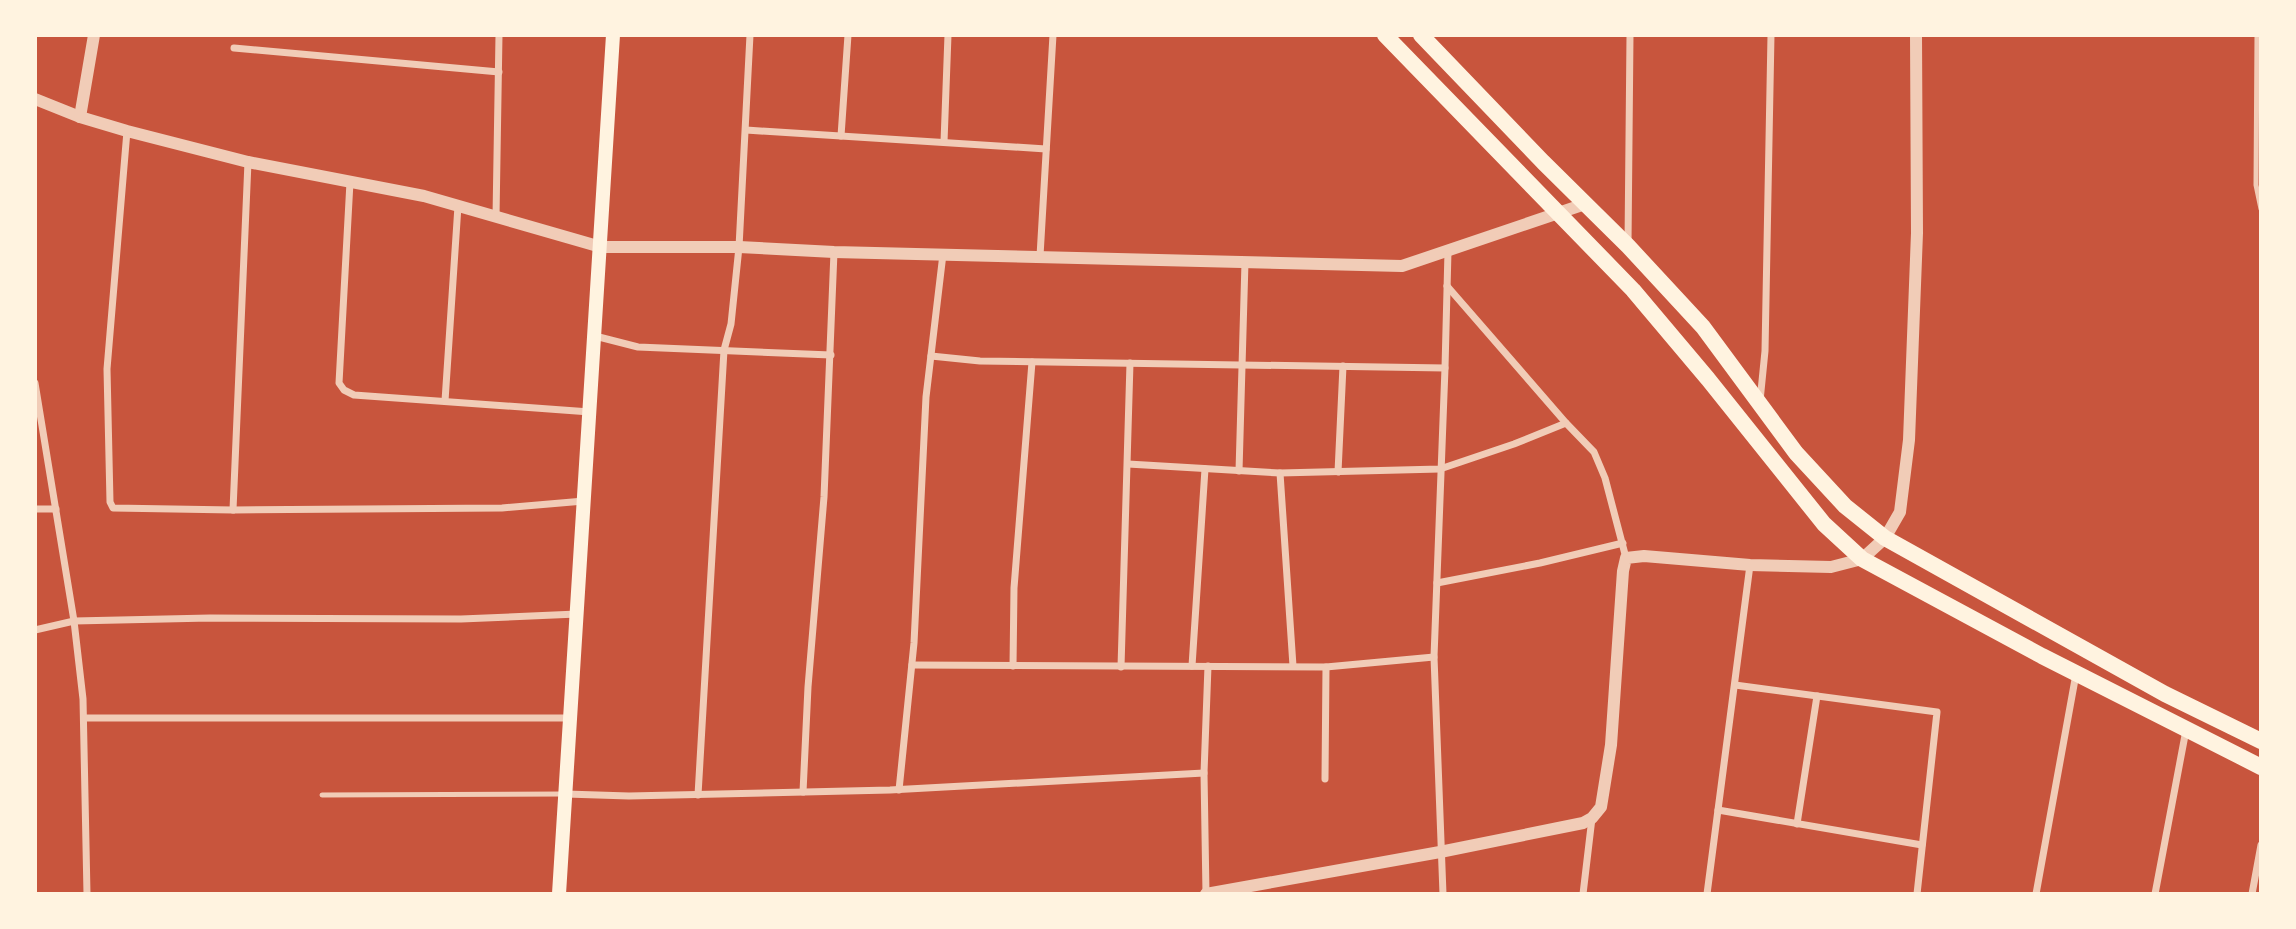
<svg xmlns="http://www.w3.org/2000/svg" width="2296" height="929" font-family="Roboto,sans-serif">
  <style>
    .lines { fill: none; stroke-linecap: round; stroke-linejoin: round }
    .service { stroke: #f1ccb7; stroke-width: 5 }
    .minor { stroke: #f1ccb7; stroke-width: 7 }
    .tertiary { stroke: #f1ccb7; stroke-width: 12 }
    .secondary { stroke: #fff3e0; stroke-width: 14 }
    .primary { stroke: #fff3e0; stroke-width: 16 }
  </style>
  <rect width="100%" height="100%" fill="#c8553d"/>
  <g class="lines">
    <g class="service">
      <path d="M 2257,35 L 2256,185 L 2261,209"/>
      <path d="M 322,795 L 564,794"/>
    </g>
    <g class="minor">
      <path d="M 234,48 L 499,72"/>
      <path d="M 746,130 L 1046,149"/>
      <path d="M 127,131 L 107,369 L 110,502 L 113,508 L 233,510 L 502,508 L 584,501"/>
      <path d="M 841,136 L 848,35"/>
      <path d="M 944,142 L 948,35"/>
      <path d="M 350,182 L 339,383 L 344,390 L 354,395 L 590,412"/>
      <path d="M 496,217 L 499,35"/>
      <path d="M 1628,244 L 1630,35"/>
      <path d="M 1040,256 L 1053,35"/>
      <path d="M 1447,286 L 1566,423 L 1594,452 L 1605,478 L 1626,558"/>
      <path d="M 595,336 L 638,347 L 831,355"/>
      <path d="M 931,356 L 980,361 L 1445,368"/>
      <path d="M 35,383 L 74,621 L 83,699 L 87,894"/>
      <path d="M 445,401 L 458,206"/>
      <path d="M 1760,401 L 1765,351 L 1771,35"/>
      <path d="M 1128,464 L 1280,473 L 1440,469 L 1514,444 L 1566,423"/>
      <path d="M 1239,471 L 1245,262"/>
      <path d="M 1338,472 L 1343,366"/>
      <path d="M 1280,473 L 1293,666"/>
      <path d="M 35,509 L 56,509"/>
      <path d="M 233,510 L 248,162"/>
      <path d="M 1437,583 L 1540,563 L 1623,543"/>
      <path d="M 35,630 L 74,621 L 210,618 L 461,619 L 577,614"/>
      <path d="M 912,665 L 1326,667 L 1434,657"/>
      <path d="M 1013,666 L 1014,588 L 1032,362"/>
      <path d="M 1192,666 L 1205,469"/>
      <path d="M 1121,667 L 1130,363"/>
      <path d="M 1735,685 L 1937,712 L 1917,894"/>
      <path d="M 85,718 L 571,718"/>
      <path d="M 1325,779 L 1326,667"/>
      <path d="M 899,790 L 914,643 L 926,397 L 943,254"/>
      <path d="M 803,792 L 808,687 L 824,497 L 834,252"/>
      <path d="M 566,794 L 629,796 L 890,790 L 1204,773"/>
      <path d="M 698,795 L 724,350 L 731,324 L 739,247 L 750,35"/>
      <path d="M 1718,810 L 1922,845"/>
      <path d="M 1797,824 L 1817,696"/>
      <path d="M 1206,894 L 1204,773 L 1208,666"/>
      <path d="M 1443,894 L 1434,657 L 1445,368 L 1448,251"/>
      <path d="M 1583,894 L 1592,818"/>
      <path d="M 1707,894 L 1750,565"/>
      <path d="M 2036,894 L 2076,674"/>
      <path d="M 2155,894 L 2186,730"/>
      <path d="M 2252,894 L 2261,845"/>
    </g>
    <g class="tertiary">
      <path d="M 35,99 L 80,117 L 127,131 L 248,162 L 424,196 L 601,247 L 739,247 L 834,252 L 1402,266 L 1585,204"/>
      <path d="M 80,117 L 94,35"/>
      <path d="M 1206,894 L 1440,852 L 1583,823 L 1592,818 L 1601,807 L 1611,745 L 1623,571 L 1626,558 L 1644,556 L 1750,565 L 1831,567 L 1862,559 L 1885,538 L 1900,512 L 1909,440 L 1917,233 L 1916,35"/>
    </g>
    <path class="secondary" d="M 559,894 L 613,35"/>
    <g class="primary">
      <path d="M 1385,35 L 1633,290 L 1708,379 L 1824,524 L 1862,559 L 2042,656 L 2261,767"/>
      <path d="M 1421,35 L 1543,162 L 1628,246 L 1703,327 L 1796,453 L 1845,506 L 1885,538 L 2165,694 L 2261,741"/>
    </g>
  </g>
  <rect width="2296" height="929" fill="none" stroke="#fff3e0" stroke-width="74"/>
</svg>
